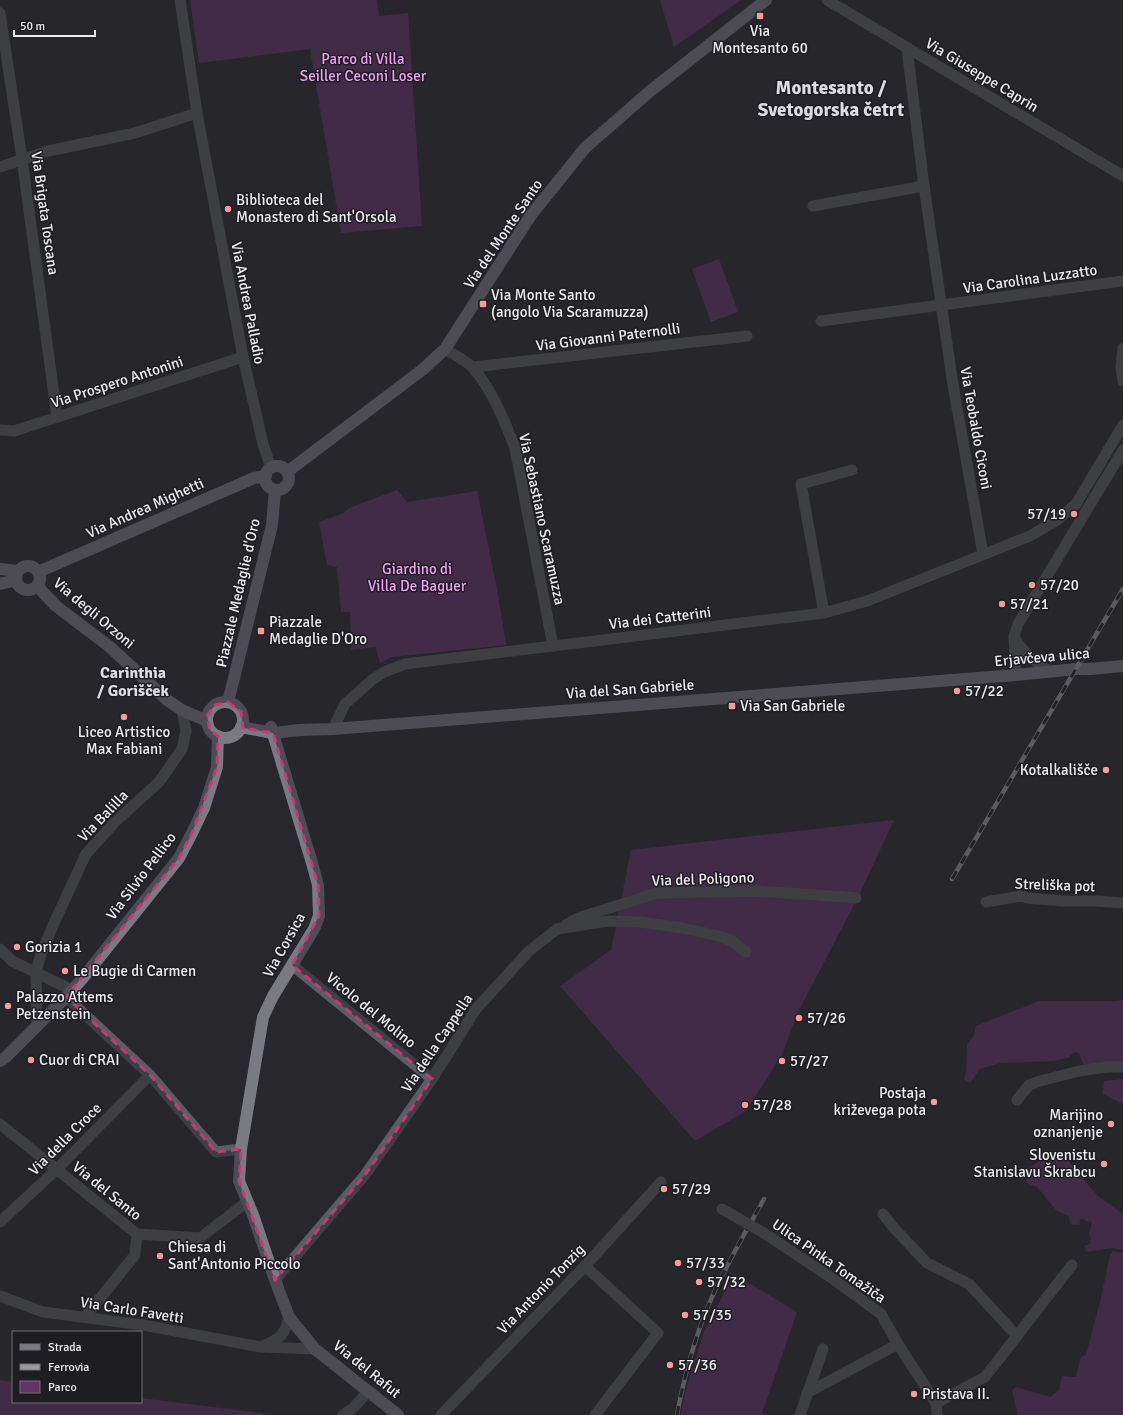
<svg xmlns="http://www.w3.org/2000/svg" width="1123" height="1415" font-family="Signika,sans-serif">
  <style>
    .green { fill: #643267 }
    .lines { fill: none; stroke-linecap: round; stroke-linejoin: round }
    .street { stroke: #5c5d60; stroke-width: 11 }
    .secondary { stroke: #7a7b80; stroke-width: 12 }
    .rail-casing { stroke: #9b9b9f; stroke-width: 4.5 }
    .rail { stroke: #1d1d22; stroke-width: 3; stroke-dasharray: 9; stroke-linecap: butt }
    .street-bridge { stroke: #5c5d60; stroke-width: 11 }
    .marked { fill: none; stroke: #c83872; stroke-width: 3; stroke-dasharray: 8 5; stroke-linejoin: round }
    .poi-dot { fill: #f59b9b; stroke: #1d1d22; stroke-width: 1.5 }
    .labels { text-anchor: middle; stroke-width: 3; stroke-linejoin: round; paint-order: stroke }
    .poi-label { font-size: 15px; fill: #ededf1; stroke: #1d1d22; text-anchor: start }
    .park-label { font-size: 15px; fill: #f2a0f7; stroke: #1d1d22 }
    .street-label { font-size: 15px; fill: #ededf1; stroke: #1d1d22 }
    .neighbourhood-label { font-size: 16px; font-weight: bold; fill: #dcdce3; stroke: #1d1d22 }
    .district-label { font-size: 19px; font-weight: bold; fill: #dcdce3; stroke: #1d1d22 }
  </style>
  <rect width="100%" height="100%" fill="#27272c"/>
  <g class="green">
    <path d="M 190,0 L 377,0 L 379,16 L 408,13 L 422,226 L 341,233 L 310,49 L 199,63 Z"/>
    <path d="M 660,0 L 741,0 L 674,47 Z"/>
    <path d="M 719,259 L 738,312 L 711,322 L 692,269 Z"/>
    <path d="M 397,490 L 407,502 L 477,491 L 497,589 L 506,645 L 392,657 L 380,663 L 375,647 L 351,650 L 350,612 L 341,612 L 337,567 L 327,565 L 319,522 L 344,513 L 349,508 Z"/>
    <path d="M 894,820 L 859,895 L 796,1016 L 782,1055 L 746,1111 L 695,1141 L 560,986 L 611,950 L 631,850 Z"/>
    <path d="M 1123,1000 L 1123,1063 L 1084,1066 L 1079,1053 L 1074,1052 L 1068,1058 L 1053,1061 L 1000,1063 L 980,1069 L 970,1083 L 964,1079 L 966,1072 L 967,1045 L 974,1035 L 976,1026 L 1039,1001 L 1116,1001 Z"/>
    <path d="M 1123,1079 L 1123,1104 L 1103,1094 L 1104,1081 Z"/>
    <path d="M 1052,1154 L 1059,1159 L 1066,1158 L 1090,1187 L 1100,1198 L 1123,1214 L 1123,1250 L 1112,1248 L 1086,1252 L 1084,1246 L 1090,1244 L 1091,1241 L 1089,1234 L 1092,1222 L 1086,1221 L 1081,1218 L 1079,1225 L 1070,1224 L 1069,1216 L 1057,1211 L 1037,1187 L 1026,1183 L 1028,1168 Z"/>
    <path d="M 1113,1251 L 1123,1253 L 1123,1415 L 1018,1415 L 1012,1390 L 1016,1387 L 1050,1397 L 1059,1390 L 1062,1376 L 1076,1377 L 1081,1357 L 1086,1355 L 1101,1298 L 1110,1255 Z"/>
    <path d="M 734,1274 L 797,1312 L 762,1413 L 765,1415 L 681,1415 L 685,1393 L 703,1334 Z"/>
    <path d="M 0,1380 L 13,1382 L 13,1402 L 141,1402 L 141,1398 L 261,1413 L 266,1415 L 0,1415 Z"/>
  </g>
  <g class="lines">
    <g class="street">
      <path d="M 180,0 L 197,113 L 243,357 L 263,444 L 271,468"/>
      <path d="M 827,0 L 1123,176"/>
      <path d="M 0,13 L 22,159 L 57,417"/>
      <path d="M 907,48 L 924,186 L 953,385 L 983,554"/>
      <path d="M 0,167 L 48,151 L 135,133 L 197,113"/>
      <path d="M 813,206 L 924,186"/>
      <path d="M 821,321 L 1123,281"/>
      <path d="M 1123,348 L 1121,368 L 1123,381"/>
      <path d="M 445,349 C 454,355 466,360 473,368 C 492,389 505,422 515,448 L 553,646"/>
      <path d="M 473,367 L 747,336"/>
      <path d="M 0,430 L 14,431 L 243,357"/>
      <path d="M 824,613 L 801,484 L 852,470"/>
      <path d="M 1014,637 C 1023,653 1036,662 1050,672"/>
      <path d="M 1016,675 L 1014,637 L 1018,624 L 1123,450"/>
      <path d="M 333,729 L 345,704 L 372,680 L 384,672 L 405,664 L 824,613 L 867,601 L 1030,536 L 1057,520 L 1076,504 L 1123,425"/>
      <path d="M 986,902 L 1021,896 L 1027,898 L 1063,901 L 1097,901 L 1123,903"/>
      <path d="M 567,924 L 578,918 L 657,893 L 756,891 L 817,895 L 856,898"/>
      <path d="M 0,949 L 12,961 L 72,990"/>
      <path d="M 292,965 L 432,1079"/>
      <path d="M 66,997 L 150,1075 L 216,1152 L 241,1149"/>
      <path d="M 37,1025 L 36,972 L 41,954 L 54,923 L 86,854 L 115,822 L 159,782 L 182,749 L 186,731 L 182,710"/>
      <path d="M 1017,1100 L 1029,1085 L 1040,1081 L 1079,1071 L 1107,1067 L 1123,1067"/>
      <path d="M 0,1124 L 137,1234 L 200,1238 L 247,1202"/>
      <path d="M 883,1214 L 893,1227 L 927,1263 L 969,1284 L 1017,1336"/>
      <path d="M 0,1222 L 56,1170 L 150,1075"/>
      <path d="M 764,1233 L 833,1279 L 881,1314 L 898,1344 L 936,1403 L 937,1415"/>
      <path d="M 585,1266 L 658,1333 L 595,1415"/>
      <path d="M 275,1280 L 365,1175 L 432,1079 L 476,1009 L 528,952 L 557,929 L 608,921 L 641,922 L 683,928 L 719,936 L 732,941 L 746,952"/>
      <path d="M 0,1296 L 43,1312 L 143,1325 L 261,1347 L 315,1349"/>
      <path d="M 85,1317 L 135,1255 L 137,1234"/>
      <path d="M 263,1346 C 280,1339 285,1335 289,1317"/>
      <path d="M 807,1393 L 898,1344"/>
      <path d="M 936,1403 L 985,1377 L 1072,1265"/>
      <path d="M 343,1415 L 353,1408 L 368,1392"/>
      <path d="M 441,1415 L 585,1266 L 661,1182"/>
      <path d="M 800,1415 L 823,1349"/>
    </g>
    <g class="secondary">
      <circle cx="277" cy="478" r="12"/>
      <path d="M 287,472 L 422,370 L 445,349 L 531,215 L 585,148 L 649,92 L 766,0"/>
      <circle cx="28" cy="578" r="12"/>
      <path d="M 0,569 L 18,571"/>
      <path d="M 38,572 L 254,478 L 266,476"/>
      <path d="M 0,584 L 16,580"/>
      <path d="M 37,586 L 56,606 L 110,647 L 167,700 L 182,710 L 207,721"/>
      <path d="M 228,702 L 272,525 L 275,490"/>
      <circle cx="225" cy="720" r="18"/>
      <path d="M 241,727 L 273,733 L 300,730 L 333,729 L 1016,675 L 1076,669 L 1090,669 L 1123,666"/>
      <path d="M 271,727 L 312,863 L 318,885 L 319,916 L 314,929 L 273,996 L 263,1017 L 241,1149 L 239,1181 L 253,1215 L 275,1280 L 289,1317 L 315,1349 L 398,1415"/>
      <path d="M 0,1061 L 6,1057 L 66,997 L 82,979 L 179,858 L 192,833 L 204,808 L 217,767 L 218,736"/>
    </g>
    <g class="rail-casing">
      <g id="rail">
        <path d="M 952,879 L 1123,589"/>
        <path d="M 677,1415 C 684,1377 694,1340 709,1304 C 724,1268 745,1233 764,1199"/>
      </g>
    </g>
    <use href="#rail" class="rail"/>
    <path class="street-bridge" d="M 722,1209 L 764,1233"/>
  </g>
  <path d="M0 0H1123V1415H0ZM 228,702 L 241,712 L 243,728 L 273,733 L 318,885 L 319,916 L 292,965 L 432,1079 L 365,1175 L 275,1280 L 239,1181 L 241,1149 L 216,1152 L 150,1075 L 66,997 L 179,858 L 192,833 L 217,767 L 218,736 L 210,730 L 207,716 L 215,705 Z" fill="#27272c" fill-opacity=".55" fill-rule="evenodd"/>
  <path class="marked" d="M 228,702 L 241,712 L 243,728 L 273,733 L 318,885 L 319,916 L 292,965 L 432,1079 L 365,1175 L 275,1280 L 239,1181 L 241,1149 L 216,1152 L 150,1075 L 66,997 L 179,858 L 192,833 L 217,767 L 218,736 L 210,730 L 207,716 L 215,705 Z"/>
  <g class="poi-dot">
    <rect x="756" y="12" width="8" height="8" rx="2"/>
    <circle cx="228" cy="209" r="4"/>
    <rect x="479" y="300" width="8" height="8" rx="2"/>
    <circle cx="1074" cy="514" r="4"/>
    <circle cx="1032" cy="585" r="4"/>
    <circle cx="1002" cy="604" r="4"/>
    <rect x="257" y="627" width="8" height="8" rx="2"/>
    <circle cx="957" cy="691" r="4"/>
    <rect x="728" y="702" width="8" height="8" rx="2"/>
    <circle cx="124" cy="717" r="4"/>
    <circle cx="1106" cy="770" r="4"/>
    <circle cx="17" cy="947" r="4"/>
    <circle cx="65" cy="971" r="4"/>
    <circle cx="8" cy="1006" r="4"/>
    <circle cx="799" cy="1018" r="4"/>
    <circle cx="31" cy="1060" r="4"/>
    <circle cx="782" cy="1061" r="4"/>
    <circle cx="934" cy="1102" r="4"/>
    <circle cx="745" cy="1105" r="4"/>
    <circle cx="1111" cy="1124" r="4"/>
    <circle cx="1104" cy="1164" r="4"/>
    <circle cx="664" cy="1189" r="4"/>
    <circle cx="160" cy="1256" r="4"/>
    <circle cx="678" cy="1263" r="4"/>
    <circle cx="699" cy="1282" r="4"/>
    <circle cx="685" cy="1315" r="4"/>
    <circle cx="670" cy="1365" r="4"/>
    <circle cx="914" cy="1394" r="4"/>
  </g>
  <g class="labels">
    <g class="poi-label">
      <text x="760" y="36" text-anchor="middle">Via<tspan x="760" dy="17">Montesanto 60</tspan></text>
      <text x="236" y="205">Biblioteca del<tspan x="236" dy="17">Monastero di Sant'Orsola</tspan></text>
      <text x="491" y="300">Via Monte Santo<tspan x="491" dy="17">(angolo Via Scaramuzza)</tspan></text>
      <text x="1066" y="519" text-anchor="end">57/19</text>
      <text x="1040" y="590">57/20</text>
      <text x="1010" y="609">57/21</text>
      <text x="269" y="627">Piazzale<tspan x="269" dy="17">Medaglie D'Oro</tspan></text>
      <text x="965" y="696">57/22</text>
      <text x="740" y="711">Via San Gabriele</text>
      <text x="124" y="737" text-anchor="middle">Liceo Artistico<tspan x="124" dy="17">Max Fabiani</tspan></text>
      <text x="1098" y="775" text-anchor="end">Kotalkališče</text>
      <text x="25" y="952">Gorizia 1</text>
      <text x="73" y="976">Le Bugie di Carmen</text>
      <text x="16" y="1002">Palazzo Attems<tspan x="16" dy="17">Petzenstein</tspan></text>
      <text x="807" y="1023">57/26</text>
      <text x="39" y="1065">Cuor di CRAI</text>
      <text x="790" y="1066">57/27</text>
      <text x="926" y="1098" text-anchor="end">Postaja<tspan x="926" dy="17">križevega pota</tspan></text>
      <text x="753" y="1110">57/28</text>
      <text x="1103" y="1120" text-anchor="end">Marijino<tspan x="1103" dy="17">oznanjenje</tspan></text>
      <text x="1096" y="1160" text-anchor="end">Slovenistu<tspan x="1096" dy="17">Stanislavu Škrabcu</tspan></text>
      <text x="672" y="1194">57/29</text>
      <text x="168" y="1252">Chiesa di<tspan x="168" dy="17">Sant'Antonio Piccolo</tspan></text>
      <text x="686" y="1268">57/33</text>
      <text x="707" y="1287">57/32</text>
      <text x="693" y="1320">57/35</text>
      <text x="678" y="1370">57/36</text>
      <text x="922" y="1399">Pristava II.</text>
    </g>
    <g class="park-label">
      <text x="363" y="64">Parco di Villa<tspan x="363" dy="17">Seiller Ceconi Loser</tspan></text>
      <text x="417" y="574">Giardino di<tspan x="417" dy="17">Villa De Baguer</tspan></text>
    </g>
    <g class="street-label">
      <text transform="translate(982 75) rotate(31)" y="5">Via Giuseppe Caprin</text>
      <text transform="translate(45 213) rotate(82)" y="5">Via Brigata Toscana</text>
      <text transform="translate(503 234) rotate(-56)" y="5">Via del Monte Santo</text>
      <text transform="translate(1030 279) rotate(-8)" y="5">Via Carolina Luzzatto</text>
      <text transform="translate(248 303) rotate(79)" y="5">Via Andrea Palladio</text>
      <text transform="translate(608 337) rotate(-7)" y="5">Via Giovanni Paternolli</text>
      <text transform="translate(117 382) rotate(-18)" y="5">Via Prospero Antonini</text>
      <text transform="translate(976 428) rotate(80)" y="5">Via Teobaldo Ciconi</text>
      <text transform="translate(145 508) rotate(-24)" y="5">Via Andrea Mighetti</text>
      <text transform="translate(542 519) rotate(78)" y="5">Via Sebastiano Scaramuzza</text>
      <text transform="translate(238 593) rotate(-77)" y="5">Piazzale Medaglie d'Oro</text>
      <text transform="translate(94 613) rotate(40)" y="5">Via degli Orzoni</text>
      <text transform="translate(660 618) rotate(-7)" y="5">Via dei Catterini</text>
      <text transform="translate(1042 657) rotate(-5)" y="5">Erjavčeva ulica</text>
      <text transform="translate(630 689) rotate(-4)" y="5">Via del San Gabriele</text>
      <text transform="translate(103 816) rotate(-46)" y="5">Via Balilla</text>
      <text transform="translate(141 876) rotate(-53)" y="5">Via Silvio Pellico</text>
      <text transform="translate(703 879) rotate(-2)" y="5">Via del Poligono</text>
      <text transform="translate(1055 885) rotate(2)" y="5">Streliška pot</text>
      <text transform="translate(284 945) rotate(-61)" y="5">Via Corsica</text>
      <text transform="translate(371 1010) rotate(39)" y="5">Vicolo del Molino</text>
      <text transform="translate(437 1043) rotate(-56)" y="5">Via della Cappella</text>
      <text transform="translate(65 1139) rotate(-45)" y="5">Via della Croce</text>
      <text transform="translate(107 1191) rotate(39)" y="5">Via del Santo</text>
      <text transform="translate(829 1261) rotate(35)" y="5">Ulica Pinka Tomažiča</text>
      <text transform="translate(541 1289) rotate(-46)" y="5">Via Antonio Tonzig</text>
      <text transform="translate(132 1310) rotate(9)" y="5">Via Carlo Favetti</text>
      <text transform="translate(367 1369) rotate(39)" y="5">Via del Rafut</text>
    </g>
    <g class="neighbourhood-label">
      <text x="133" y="678">Carinthia<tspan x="133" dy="18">/ Gorišček</tspan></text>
    </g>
    <g class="district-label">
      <text x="831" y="94">Montesanto /<tspan x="831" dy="22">Svetogorska četrt</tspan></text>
    </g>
  </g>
  <rect x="12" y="1331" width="130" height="72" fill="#1d1d22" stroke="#707075"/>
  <rect x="20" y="1344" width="20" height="6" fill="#7a7b80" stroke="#707075"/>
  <text x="48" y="1351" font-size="12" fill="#ededf1">Strada</text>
  <rect x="20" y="1364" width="20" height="6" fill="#9b9b9f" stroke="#707075"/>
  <text x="48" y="1371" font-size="12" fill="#ededf1">Ferrovia</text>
  <rect x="20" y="1381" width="20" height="12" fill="#643267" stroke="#707075"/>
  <text x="48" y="1391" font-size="12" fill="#ededf1">Parco</text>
  <path d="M14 30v6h81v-6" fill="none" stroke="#ededf1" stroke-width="2"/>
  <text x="20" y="30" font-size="12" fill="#ededf1" stroke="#1d1d22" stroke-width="3" paint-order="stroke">50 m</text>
</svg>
